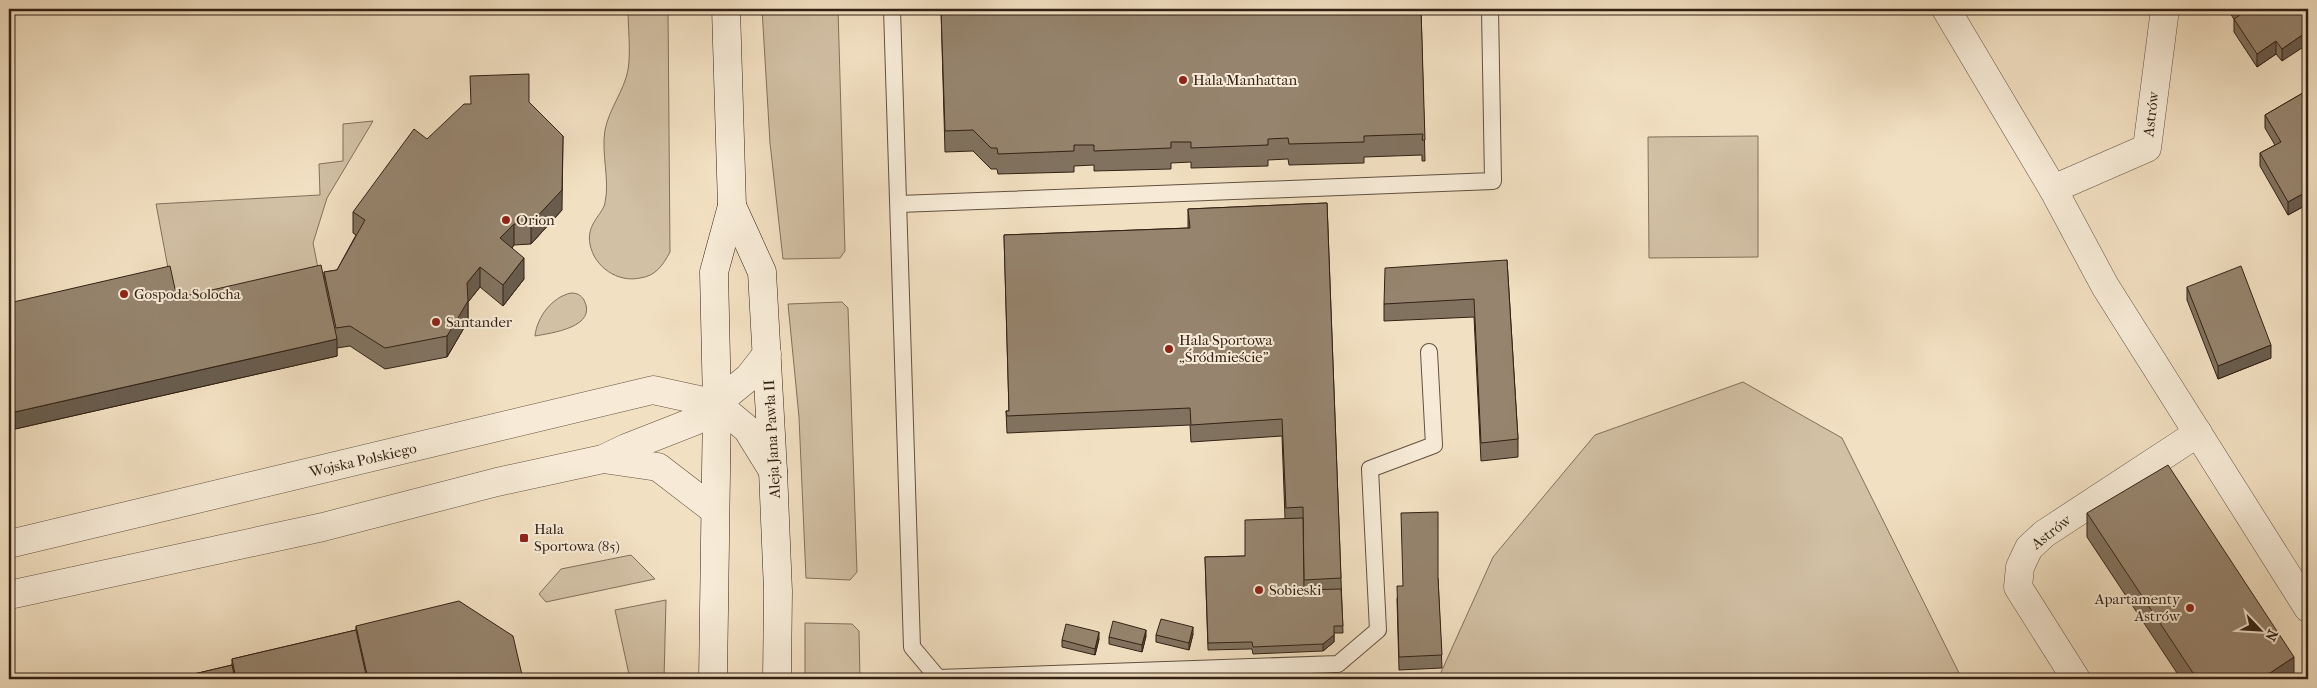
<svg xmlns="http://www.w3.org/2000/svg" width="2317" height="688" font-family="'IM FELL French Canon',serif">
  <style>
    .green { fill: #d2c0a4; stroke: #82705c }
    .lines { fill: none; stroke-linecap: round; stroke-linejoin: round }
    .service-casing { stroke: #635140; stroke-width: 18 }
    .minor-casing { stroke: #635140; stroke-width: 29 }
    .tertiary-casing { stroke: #635140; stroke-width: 29 }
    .secondary-casing { stroke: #332114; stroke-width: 29 }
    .service { stroke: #f7ebd7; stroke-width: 16 }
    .minor { stroke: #f7ebd7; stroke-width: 28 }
    .tertiary { stroke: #f7ebd7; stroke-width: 28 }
    .secondary { stroke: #f7ebd7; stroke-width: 28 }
    .wall { fill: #81725f; stroke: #332114 }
    .shaded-wall { fill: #695c4d; stroke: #332114 }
    .building { fill: #96846e; stroke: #332114 }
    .poi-dot { fill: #8f2418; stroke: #f7ebd7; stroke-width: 2 }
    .labels { text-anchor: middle; stroke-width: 4; stroke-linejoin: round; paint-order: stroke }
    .poi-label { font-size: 15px; fill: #332114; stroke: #f7ebd7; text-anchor: start }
    .street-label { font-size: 15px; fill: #332114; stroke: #f7ebd7 }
  </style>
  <rect width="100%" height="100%" fill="#f2e0c2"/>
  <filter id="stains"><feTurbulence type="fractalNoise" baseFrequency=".004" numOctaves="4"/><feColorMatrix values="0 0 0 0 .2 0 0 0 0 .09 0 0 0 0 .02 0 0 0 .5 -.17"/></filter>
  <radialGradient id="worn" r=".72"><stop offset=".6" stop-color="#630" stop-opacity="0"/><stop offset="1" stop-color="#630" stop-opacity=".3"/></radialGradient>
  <g class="green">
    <path d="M 628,9 L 668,9 L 670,252 C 663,265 656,276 640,278 C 618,283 594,267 590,244 C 586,224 603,214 605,203 C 610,179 601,154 605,130 C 609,109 624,91 628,70 C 631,51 628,28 628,9 Z"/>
    <path d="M 762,9 L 838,9 L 845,251 L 840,258 L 783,259 L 770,143 Z"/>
    <path d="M 373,121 L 327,198 L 313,243 L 321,283 L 177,316 L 156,204 L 320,195 L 319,164 L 343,161 L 343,124 Z"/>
    <path d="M 1758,136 L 1758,257 L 1649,258 L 1648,137 Z"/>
    <path d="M 571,293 C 577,293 581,295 584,300 C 598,327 552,333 535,336 C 537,317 552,297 571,293 Z"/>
    <path d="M 842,302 L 848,308 L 857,572 L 850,580 L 806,578 L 799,417 L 788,304 Z"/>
    <path d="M 1743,382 L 1842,438 L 1962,679 L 1438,679 L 1493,557 L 1595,435 Z"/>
    <path d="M 631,555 L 655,579 L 546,602 L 539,594 L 561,569 Z"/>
    <path d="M 666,600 L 664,679 L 630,679 L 615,610 Z"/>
    <path d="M 805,623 L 852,624 L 859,631 L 860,679 L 805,679 Z"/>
  </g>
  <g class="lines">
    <g class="service-casing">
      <g id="service">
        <path d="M 892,9 L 912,647 L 938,678 L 1338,664 L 1378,630 L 1370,469 L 1434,445 L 1429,352"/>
        <path d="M 899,204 L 1493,181 L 1490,9"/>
      </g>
    </g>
    <g class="minor-casing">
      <g id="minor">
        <path d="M 1946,9 L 2053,189 L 2105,286 L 2308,608"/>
        <path d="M 2053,189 L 2147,148 L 2165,9"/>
        <path d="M 2076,679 L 2018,587 L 2020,567 L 2029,548 L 2044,534 L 2198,433"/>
      </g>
    </g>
    <g class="tertiary-casing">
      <g id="tertiary">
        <path d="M 603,459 L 658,467 L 714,510"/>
        <path d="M 9,544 L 653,390 L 717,404 L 747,429 L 773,471"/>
        <path d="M 9,595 L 323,527 L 497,482 L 603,459 L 626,448 L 695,421 L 749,377 L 767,354"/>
      </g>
    </g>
    <g class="secondary-casing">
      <g id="secondary">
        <path d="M 732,206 L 762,272 L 773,471 L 778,591 L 777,679"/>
        <path d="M 713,679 L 717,404 L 714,272 L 732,206 L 726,9"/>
      </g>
    </g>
    <use href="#service" class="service"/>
    <use href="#minor" class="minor"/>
    <use href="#tertiary" class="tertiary"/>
    <use href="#secondary" class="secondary"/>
  </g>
  <g class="wall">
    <path d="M 941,9 L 1421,9 L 1425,161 L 1422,161 L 1422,155 L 1364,157 L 1364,163 L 1289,165 L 1288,159 L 1268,160 L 1268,166 L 1191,168 L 1191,162 L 1171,163 L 1171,169 L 1094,171 L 1094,165 L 1074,166 L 1074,172 L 998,174 L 997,169 L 991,169 L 973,151 L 945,152 Z"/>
    <path d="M 2227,9 L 2308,9 L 2282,61 L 2276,54 L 2257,67 L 2234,32 L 2234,19 Z"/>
    <path d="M 2308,90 L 2308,204 L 2288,215 L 2260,166 L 2260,153 L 2275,145 L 2265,128 L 2265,115 Z"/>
    <path d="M 529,102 L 562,210 L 531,244 L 514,245 L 512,248 L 524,279 L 503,306 L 480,287 L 468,302 L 468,321 L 447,357 L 385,369 L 350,346 L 337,348 L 337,356 L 15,429 L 13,421 L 9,422 L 9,303 L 177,298 L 324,280 L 324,272 L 337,270 L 356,235 L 353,233 L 353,212 L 427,139 L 471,104 Z"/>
    <path d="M 1327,203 L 1343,633 L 1334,633 L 1334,642 L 1323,651 L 1253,654 L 1252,649 L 1250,649 L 1208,650 L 1205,557 L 1245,556 L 1285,518 L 1282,436 L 1191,442 L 1190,425 L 1007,433 L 1006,411 L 1009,411 L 1004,235 L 1188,228 L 1188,209 Z"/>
    <path d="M 1507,260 L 1518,439 L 1518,457 L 1481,461 L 1474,317 L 1384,321 L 1384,304 Z"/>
    <path d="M 2187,287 L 2271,358 L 2218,379 L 2187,300 Z"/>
    <path d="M 2087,513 L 2294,679 L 2181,679 L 2087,537 Z"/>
    <path d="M 1438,578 L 1442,668 L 1399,670 L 1397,599 L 1402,586 Z"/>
    <path d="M 356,626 L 523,679 L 173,679 L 232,665 L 232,659 L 356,630 Z"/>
    <path d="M 1193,634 L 1189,650 L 1156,642 L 1156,635 Z"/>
    <path d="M 1146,636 L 1142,652 L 1109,644 L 1109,637 Z"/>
    <path d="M 1099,639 L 1095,655 L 1062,647 L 1062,640 Z"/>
  </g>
  <g class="shaded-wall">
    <path d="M 2308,31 L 2308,44 L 2282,61 L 2282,49 Z"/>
    <path d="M 2276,41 L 2276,54 L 2257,67 L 2257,54 Z"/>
    <path d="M 563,136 L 562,210 L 531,244 L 531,223 Z"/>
    <path d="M 2308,191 L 2308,204 L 2288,215 L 2288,202 Z"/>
    <path d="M 514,224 L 514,245 L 500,259 L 500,238 Z"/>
    <path d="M 524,258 L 524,279 L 503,306 L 503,285 Z"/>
    <path d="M 480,267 L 480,287 L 468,302 L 468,321 L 447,357 L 447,336 L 467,283 Z"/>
    <path d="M 337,339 L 337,356 L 15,429 L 15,412 Z"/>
    <path d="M 2271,345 L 2271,358 L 2218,379 L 2218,366 Z"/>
    <path d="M 13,414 L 13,421 L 9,422 L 9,415 Z"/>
    <path d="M 1193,627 L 1193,634 L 1189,650 L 1189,643 Z"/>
    <path d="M 1146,630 L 1146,636 L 1142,652 L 1142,645 Z"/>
    <path d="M 1099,632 L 1099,639 L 1095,655 L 1095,649 Z"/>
    <path d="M 1334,635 L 1334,642 L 1323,651 L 1323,644 Z"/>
    <path d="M 2294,657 L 2294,679 L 2261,679 Z"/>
  </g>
  <g class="building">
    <path d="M 941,9 L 1421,9 L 1425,140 L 1422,140 L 1423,134 L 1364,136 L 1364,142 L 1289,144 L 1288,138 L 1268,139 L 1268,145 L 1191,148 L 1191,142 L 1171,142 L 1171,148 L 1094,151 L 1094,145 L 1074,145 L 1074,151 L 998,154 L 997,148 L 991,148 L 973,130 L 945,131 Z"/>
    <path d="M 2236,9 L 2308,9 L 2308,31 L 2282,49 L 2276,41 L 2257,54 L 2234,19 L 2240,15 Z"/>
    <path d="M 529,74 L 529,102 L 563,136 L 562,190 L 531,223 L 514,224 L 500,238 L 524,258 L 503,285 L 480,267 L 467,283 L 468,301 L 447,336 L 385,348 L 350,326 L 336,328 L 324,272 L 337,270 L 365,220 L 353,212 L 414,129 L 427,139 L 464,104 L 471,104 L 470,76 Z"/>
    <path d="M 2308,90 L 2308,191 L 2288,202 L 2260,153 L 2281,142 L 2265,115 Z"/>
    <path d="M 1327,203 L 1341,578 L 1304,580 L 1303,507 L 1286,508 L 1282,419 L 1191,425 L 1190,408 L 1007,416 L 1006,411 L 1009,411 L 1004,235 L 1190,228 L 1188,209 Z"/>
    <path d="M 1507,260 L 1518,439 L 1481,443 L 1474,299 L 1384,304 L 1385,268 Z"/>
    <path d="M 321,265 L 337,339 L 15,412 L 9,386 L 9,303 L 170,266 L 177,298 Z"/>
    <path d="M 2241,266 L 2271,345 L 2218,366 L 2187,287 Z"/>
    <path d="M 9,396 L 13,414 L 9,415 Z"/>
    <path d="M 2168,465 L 2294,657 L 2261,679 L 2197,679 L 2087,513 Z"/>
    <path d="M 1438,512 L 1438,578 L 1442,655 L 1399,657 L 1397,586 L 1403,586 L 1401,513 Z"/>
    <path d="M 1303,518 L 1304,590 L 1341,589 L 1343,626 L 1334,626 L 1334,635 L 1323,644 L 1253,647 L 1252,642 L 1250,642 L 1208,643 L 1205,557 L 1245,556 L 1245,520 Z"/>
    <path d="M 459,601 L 513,636 L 523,679 L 368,679 L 356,626 Z"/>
    <path d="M 1161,619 L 1193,627 L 1189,643 L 1156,635 Z"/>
    <path d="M 1113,621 L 1146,630 L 1142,645 L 1109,637 Z"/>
    <path d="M 1066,624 L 1099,632 L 1095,649 L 1062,640 Z"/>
    <path d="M 356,630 L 367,679 L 236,679 L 232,659 Z"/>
    <path d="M 232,665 L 235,679 L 173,679 Z"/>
  </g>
  <g class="poi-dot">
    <circle cx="1183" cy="80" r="5"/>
    <circle cx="506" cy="220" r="5"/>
    <circle cx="124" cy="294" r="5"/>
    <circle cx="436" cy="322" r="5"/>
    <circle cx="1169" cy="349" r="5"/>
    <rect x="519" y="533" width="10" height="10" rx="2.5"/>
    <circle cx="1259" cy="590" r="5"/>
    <circle cx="2190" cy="608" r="5"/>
  </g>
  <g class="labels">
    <g class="poi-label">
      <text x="1193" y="85">Hala Manhattan</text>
      <text x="516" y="225">Orion</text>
      <text x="134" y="299">Gospoda Solocha</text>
      <text x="446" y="327">Santander</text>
      <text x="1179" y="345">Hala Sportowa<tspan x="1179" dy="17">„Śródmieście”</tspan></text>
      <text x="534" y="534">Hala<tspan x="534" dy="17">Sportowa (85)</tspan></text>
      <text x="1269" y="595">Sobieski</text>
      <text x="2180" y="604" text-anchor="end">Apartamenty<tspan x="2180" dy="17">Astrów</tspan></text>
    </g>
    <g class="street-label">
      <text transform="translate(2151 114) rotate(-83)" y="5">Astrów</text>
      <text transform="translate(772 439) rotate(-93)" y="5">Aleja Jana Pawła II</text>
      <text transform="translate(363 460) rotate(-13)" y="5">Wojska Polskiego</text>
      <text transform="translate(2051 532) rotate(-38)" y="5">Astrów</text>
    </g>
  </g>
  <rect width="2317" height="688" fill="none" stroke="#f2e0c2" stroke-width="30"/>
  <rect x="10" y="10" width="2297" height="668" fill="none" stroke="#332114" stroke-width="2.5"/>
  <rect x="15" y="15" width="2287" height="658" fill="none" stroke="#332114"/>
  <g transform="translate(2260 630) rotate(115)" stroke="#f7ebd7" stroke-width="4" paint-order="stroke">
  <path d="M0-4L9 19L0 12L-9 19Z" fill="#332114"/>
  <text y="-8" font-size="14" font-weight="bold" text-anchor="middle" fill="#332114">N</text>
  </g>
  <rect width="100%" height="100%" filter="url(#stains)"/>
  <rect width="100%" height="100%" fill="url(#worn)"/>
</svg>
